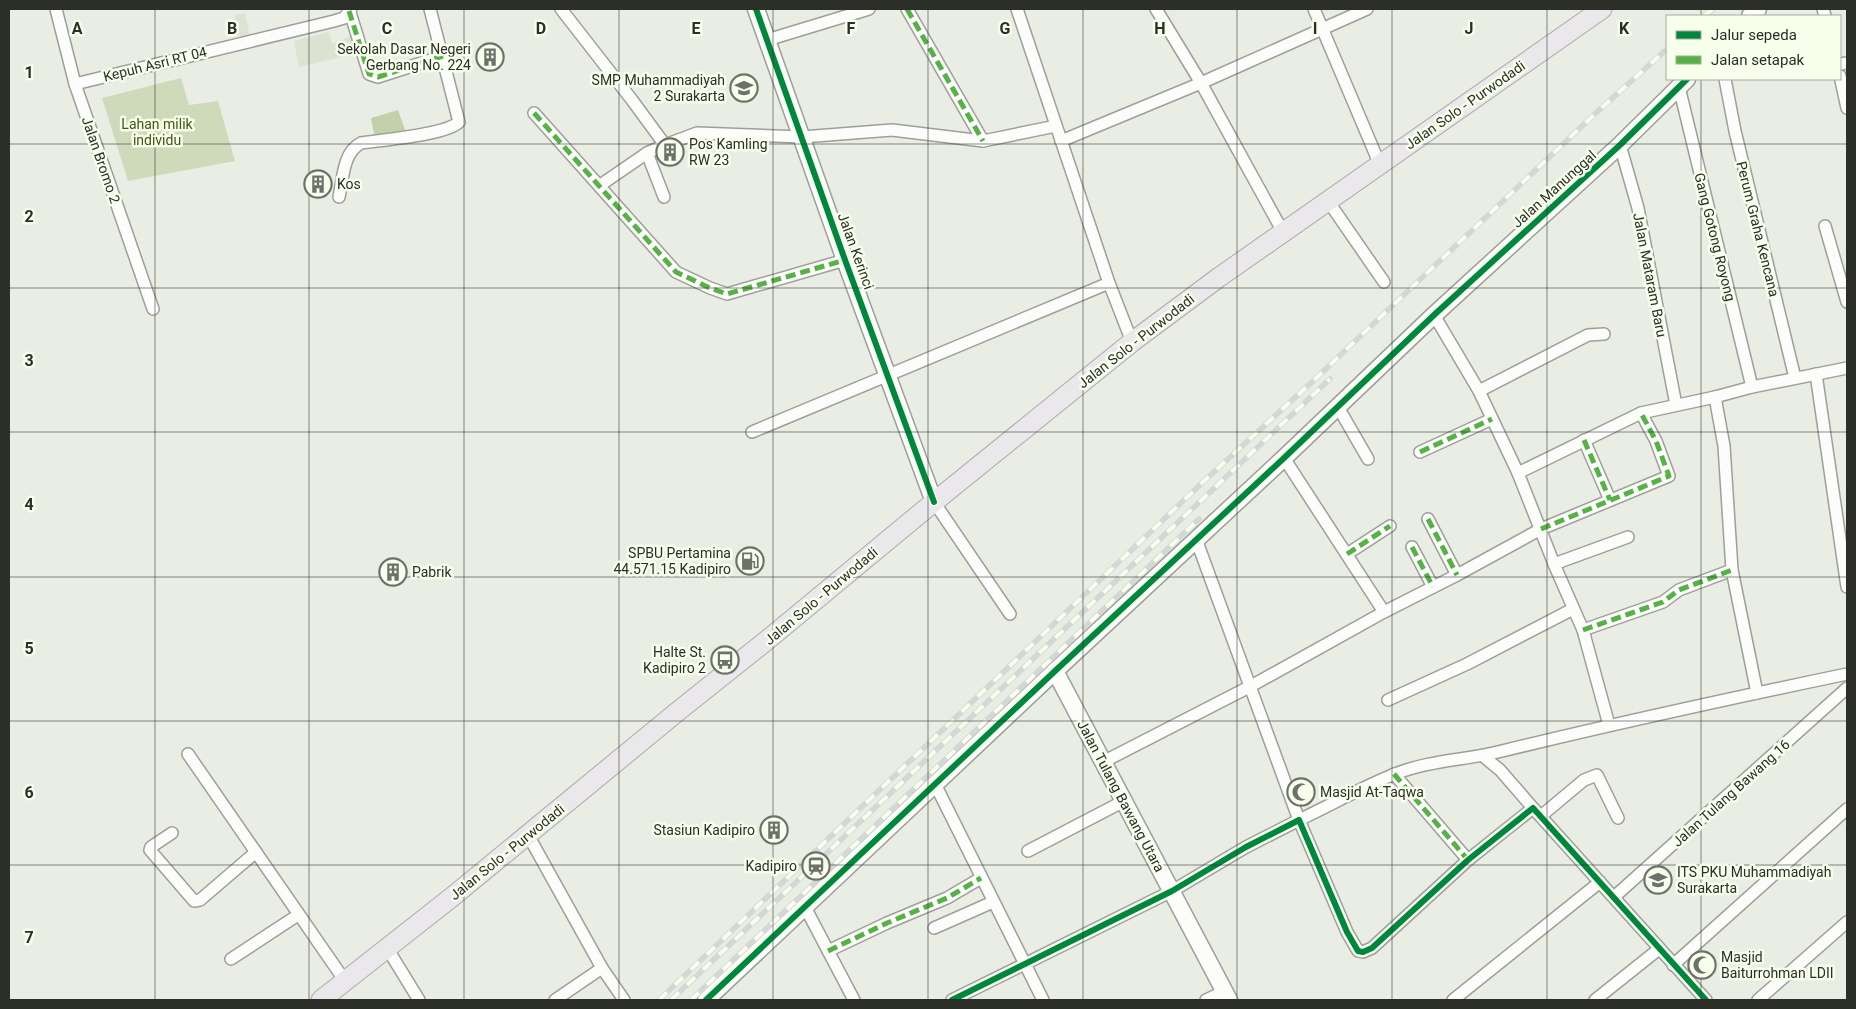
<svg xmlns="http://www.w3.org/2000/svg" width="1856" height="1009" font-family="Roboto,sans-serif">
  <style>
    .built { fill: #dde3d2 }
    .green { fill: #cfdabb }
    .forest { fill: #c3d1aa }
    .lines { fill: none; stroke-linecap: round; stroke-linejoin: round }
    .street-casing { stroke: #9da099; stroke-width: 14 }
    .secondary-casing { stroke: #9da099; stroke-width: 19 }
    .primary-casing { stroke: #acaaad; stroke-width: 21 }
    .street { stroke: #fcfcfb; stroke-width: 11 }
    .secondary { stroke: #fcfcfb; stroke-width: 16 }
    .primary { stroke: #eae8eb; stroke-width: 19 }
    .rail-casing { stroke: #d5d7d4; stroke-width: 5.5 }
    .rail { stroke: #f7feec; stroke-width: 4; stroke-dasharray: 11; stroke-linecap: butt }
    .quiet { stroke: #56b245; stroke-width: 5; stroke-dasharray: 10 5; stroke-linecap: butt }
    .cycleway-casing { stroke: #f7feec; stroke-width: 9 }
    .cycleway { stroke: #00873e; stroke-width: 6 }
    .grid { fill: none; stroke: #2c2e28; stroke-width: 1; stroke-opacity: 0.55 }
    .labels { text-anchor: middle; stroke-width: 5; stroke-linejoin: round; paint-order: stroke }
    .poi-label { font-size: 14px; fill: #2c2e28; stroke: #f7feec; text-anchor: end }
    .street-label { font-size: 14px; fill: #2c2e28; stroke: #f7feec }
    .park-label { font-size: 14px; fill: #435613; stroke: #f7feec }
    .grid-label { font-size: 16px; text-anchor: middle; font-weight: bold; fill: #2c2e28; stroke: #f7feec; stroke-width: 5; stroke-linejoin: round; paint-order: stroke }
  </style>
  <rect width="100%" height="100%" fill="#e9ede3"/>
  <g class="built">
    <path d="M 245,13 L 250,37 L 236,35 L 234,15 Z"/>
    <path d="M 328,32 L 333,44 L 352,35 L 358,53 L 299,67 L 294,41 Z"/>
  </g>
  <path class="green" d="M 181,78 L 189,105 L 218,101 L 235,161 L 128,181 L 102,98 Z"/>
  <path class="forest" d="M 398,110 L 407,135 L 375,139 L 371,118 Z"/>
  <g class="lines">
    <g class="street-casing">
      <g id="street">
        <path d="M 56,9 L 75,84 L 153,309"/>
        <path d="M 349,9 L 369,74 L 378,77 L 443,56"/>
        <path d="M 561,9 L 632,100 L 665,145 L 697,133 L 802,137 L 892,130 L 983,141 L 1056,126"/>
        <path d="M 907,9 L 983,141"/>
        <path d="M 1017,9 L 1109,283 L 1132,342"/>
        <path d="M 1156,9 L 1201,83 L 1283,232"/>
        <path d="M 1314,9 L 1380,165"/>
        <path d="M 1823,9 L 1825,16"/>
        <path d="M 767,40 L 869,9"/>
        <path d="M 1840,64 L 1847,63"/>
        <path d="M 1840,76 L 1847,108"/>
        <path d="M 1725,79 L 1735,131 L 1795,378"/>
        <path d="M 75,84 L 334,21 L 344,18 L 351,9"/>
        <path d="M 1679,87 L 1752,387"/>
        <path d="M 534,113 L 676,272 L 710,288 L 727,294 L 845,260"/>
        <path d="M 1061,141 L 1201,83 L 1367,9"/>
        <path d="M 1620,145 L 1638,208 L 1676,405"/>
        <path d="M 647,153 L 664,197"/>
        <path d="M 599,186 L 647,153 L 665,145"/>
        <path d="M 339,197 C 343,179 343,152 361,143 C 381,140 446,135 459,122 L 430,9"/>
        <path d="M 1328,201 L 1384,282"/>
        <path d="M 1825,226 L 1847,302"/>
        <path d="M 1434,315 L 1479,391 L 1518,473 L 1554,564 L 1583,630 L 1609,725"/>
        <path d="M 1816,374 L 1847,587"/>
        <path d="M 1479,391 L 1588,335 L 1604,334"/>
        <path d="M 1715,397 L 1724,446 L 1732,570 L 1757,693"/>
        <path d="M 1338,407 L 1368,459"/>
        <path d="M 752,432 L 1109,283"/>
        <path d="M 1584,440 L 1610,500"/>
        <path d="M 1420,452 L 1492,419"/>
        <path d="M 1284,458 L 1384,612"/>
        <path d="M 1518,473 L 1641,413 L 1715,397 L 1752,387 L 1847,368"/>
        <path d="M 934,502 L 1010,614"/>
        <path d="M 1428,519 L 1457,575"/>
        <path d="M 1196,539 L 1299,820 C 1331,805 1362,787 1395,774 C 1430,760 1467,760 1502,751 C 1617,723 1732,698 1847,674"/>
        <path d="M 1412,547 L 1433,587"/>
        <path d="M 1347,554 L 1390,526"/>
        <path d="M 1554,564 L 1628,537"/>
        <path d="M 1583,630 L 1663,602 L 1679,590 L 1732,570"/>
        <path d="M 1388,700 L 1467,664 L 1573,609"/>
        <path d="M 188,754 L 345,981"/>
        <path d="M 1483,756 L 1500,770 L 1533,808"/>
        <path d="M 1103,762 L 1251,686 L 1384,612 L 1457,575 L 1541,529 L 1669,476 L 1656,441 L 1641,413"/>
        <path d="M 1394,774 L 1468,860"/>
        <path d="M 935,784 L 1043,1000"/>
        <path d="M 1541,816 L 1584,780 L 1597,775 L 1618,818"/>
        <path d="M 172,833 L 151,847 L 150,850 L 194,901 L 200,900 L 256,852"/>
        <path d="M 528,835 L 602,968 L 624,1000"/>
        <path d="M 1028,851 L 1124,801"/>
        <path d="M 1614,897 L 1847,688"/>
        <path d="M 805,907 L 854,1000"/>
        <path d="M 934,928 L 993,902"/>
        <path d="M 387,948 L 419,1000"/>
        <path d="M 828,951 L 887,923 L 947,898 L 981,878"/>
        <path d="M 231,959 L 298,915"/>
        <path d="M 1673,965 L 1847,809"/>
        <path d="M 555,1000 L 602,968"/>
        <path d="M 952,1000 L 1172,891 L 1246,847 L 1299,820 L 1347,932 L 1358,951 L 1363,952 L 1372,948 L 1468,860 L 1533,808 L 1706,1000"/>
        <path d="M 1206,1000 L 1225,991"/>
        <path d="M 1453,1000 L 1600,882"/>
        <path d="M 1595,1000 L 1659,949"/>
        <path d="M 1758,1000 L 1847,922"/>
      </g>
    </g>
    <g class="secondary-casing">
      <g id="secondary">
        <path d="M 756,9 L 845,260 L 934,502"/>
        <path d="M 1750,16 L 1758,9"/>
        <path d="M 1055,671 L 1229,1000"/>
        <path d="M 706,1000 L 1055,671 L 1284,458 L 1434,315 L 1620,145 L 1687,79"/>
      </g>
    </g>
    <g class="primary-casing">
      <path id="primary" d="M 321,1000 L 452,897 L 677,712 L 766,641 L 934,502 L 1132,342 L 1218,278 L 1602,9"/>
    </g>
    <use href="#street" class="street"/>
    <use href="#secondary" class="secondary"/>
    <use href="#primary" class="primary"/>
    <g class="rail-casing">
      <g id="rail">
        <path d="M 1704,16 L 1713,9"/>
        <path d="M 659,1000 L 1204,481 L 1312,382 L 1598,111 L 1667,49"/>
        <path d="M 671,1000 L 1330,379"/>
        <path d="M 691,1000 L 1199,519"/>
      </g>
    </g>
    <use href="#rail" class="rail"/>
    <g class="quiet">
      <path d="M 907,9 L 983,141"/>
      <path d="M 349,11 L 369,74 L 378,77 L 443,56"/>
      <path d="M 534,113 L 676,272 L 710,288 L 727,294 L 845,260"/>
      <path d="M 1584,440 L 1610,500"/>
      <path d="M 1420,452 L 1492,419"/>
      <path d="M 1428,519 L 1457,575"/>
      <path d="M 1541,529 L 1669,476 L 1656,441 L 1641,413"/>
      <path d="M 1412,547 L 1433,587"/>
      <path d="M 1347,554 L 1390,526"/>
      <path d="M 1583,630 L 1663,602 L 1679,590 L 1732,570"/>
      <path d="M 1394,774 L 1468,860"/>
      <path d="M 828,951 L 887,923 L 947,898 L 981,878"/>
    </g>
    <g class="cycleway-casing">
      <g id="cycleway">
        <path d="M 756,9 L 845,260 L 934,502"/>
        <path d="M 706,1000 L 1055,671 L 1284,458 L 1434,315 L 1620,145 L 1687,79"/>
        <path d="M 952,1000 L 1172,891 L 1246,847 L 1299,820 L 1347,932 L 1358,951 L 1363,952 L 1372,948 L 1468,860 L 1533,808 L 1706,1000"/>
      </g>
    </g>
    <use href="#cycleway" class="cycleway"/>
  </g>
  <path class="grid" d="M 155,9 L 155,1000M 309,9 L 309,1000M 464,9 L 464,1000M 619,9 L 619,1000M 773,9 L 773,1000M 928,9 L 928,1000M 1083,9 L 1083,1000M 1237,9 L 1237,1000M 1392,9 L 1392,1000M 1547,9 L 1547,1000M 1701,9 L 1701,16M 1701,79 L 1701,1000M 9,144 L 1847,144M 9,288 L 1847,288M 9,432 L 1847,432M 9,577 L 1847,577M 9,721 L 1847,721M 9,865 L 1847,865"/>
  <defs>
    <g id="building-ring" transform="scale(1.4375)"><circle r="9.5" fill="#f7feec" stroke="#6e7169" stroke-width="1.5"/><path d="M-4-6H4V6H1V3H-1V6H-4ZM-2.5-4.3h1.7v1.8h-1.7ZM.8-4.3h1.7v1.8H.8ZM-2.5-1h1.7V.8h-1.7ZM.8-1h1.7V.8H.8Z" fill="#6e7169"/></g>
    <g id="school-ring" transform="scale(1.4375)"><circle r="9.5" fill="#f7feec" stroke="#6e7169" stroke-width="1.5"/><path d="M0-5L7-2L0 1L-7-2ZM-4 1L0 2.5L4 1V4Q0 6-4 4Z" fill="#6e7169"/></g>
    <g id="fuel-ring" transform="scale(1.4375)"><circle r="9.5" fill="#f7feec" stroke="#6e7169" stroke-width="1.5"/><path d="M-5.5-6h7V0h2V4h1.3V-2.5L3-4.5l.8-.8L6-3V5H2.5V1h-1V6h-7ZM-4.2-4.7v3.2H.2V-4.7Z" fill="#6e7169"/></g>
    <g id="bus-ring" transform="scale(1.4375)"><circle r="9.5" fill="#f7feec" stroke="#6e7169" stroke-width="1.5"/><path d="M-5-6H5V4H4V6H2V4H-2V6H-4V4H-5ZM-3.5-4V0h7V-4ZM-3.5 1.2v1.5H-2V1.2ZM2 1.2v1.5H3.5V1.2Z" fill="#6e7169"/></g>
    <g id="mosque-ring" transform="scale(1.4375)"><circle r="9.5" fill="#f7feec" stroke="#6e7169" stroke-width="1.5"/><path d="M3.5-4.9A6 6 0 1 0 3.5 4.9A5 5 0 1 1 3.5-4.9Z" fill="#6e7169"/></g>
    <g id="station-ring" transform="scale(1.4375)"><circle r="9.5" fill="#f7feec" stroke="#6e7169" stroke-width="1.5"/><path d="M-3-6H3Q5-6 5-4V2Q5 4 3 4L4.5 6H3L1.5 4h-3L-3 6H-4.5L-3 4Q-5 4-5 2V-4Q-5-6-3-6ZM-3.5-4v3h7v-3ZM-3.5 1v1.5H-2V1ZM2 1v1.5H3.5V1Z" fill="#6e7169"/></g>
    <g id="university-ring" transform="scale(1.4375)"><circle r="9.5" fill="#f7feec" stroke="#6e7169" stroke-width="1.5"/><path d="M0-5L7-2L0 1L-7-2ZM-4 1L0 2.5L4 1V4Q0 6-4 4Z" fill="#6e7169"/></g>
  </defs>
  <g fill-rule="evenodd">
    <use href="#building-ring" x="490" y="57"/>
    <use href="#school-ring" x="744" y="88"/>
    <use href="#building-ring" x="670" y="152"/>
    <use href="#building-ring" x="318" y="184"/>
    <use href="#fuel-ring" x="750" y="561"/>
    <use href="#building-ring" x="393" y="572"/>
    <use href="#bus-ring" x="725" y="660"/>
    <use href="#mosque-ring" x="1301" y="792"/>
    <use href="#building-ring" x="774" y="830"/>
    <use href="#station-ring" x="816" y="866"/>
    <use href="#university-ring" x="1658" y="880"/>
    <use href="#mosque-ring" x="1702" y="965"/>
  </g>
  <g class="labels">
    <g class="poi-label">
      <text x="471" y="54">Sekolah Dasar Negeri<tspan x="471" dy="16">Gerbang No. 224</tspan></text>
      <text x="725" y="85">SMP Muhammadiyah<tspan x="725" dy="16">2 Surakarta</tspan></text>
      <text x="689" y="149" text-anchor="start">Pos Kamling<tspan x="689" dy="16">RW 23</tspan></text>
      <text x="337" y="189" text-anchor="start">Kos</text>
      <text x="731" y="558">SPBU Pertamina<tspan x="731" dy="16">44.571.15 Kadipiro</tspan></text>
      <text x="412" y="577" text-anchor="start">Pabrik</text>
      <text x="706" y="657">Halte St.<tspan x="706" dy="16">Kadipiro 2</tspan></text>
      <text x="1320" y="797" text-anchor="start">Masjid At-Taqwa</text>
      <text x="755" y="835">Stasiun Kadipiro</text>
      <text x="797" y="871">Kadipiro</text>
      <text x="1677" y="877" text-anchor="start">ITS PKU Muhammadiyah<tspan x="1677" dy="16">Surakarta</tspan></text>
      <text x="1721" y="962" text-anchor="start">Masjid<tspan x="1721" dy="16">Baiturrohman LDII</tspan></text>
    </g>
    <g class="street-label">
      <text transform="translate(155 64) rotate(-14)" y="5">Kepuh Asri RT 04</text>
      <text transform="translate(1465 105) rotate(-35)" y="5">Jalan Solo - Purwodadi</text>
      <text transform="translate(101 160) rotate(71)" y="5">Jalan Bromo 2</text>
      <text transform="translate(1554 189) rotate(-42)" y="5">Jalan Manunggal</text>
      <text transform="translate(1758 229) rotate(76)" y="5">Perum Graha Kencana</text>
      <text transform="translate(1715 237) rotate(76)" y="5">Gang Gotong Royong</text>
      <text transform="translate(856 251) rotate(70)" y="5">Jalan Kerinci</text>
      <text transform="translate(1650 275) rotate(79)" y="5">Jalan Mataram Baru</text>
      <text transform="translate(1136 341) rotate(-38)" y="5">Jalan Solo - Purwodadi</text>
      <text transform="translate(821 596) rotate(-40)" y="5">Jalan Solo - Purwodadi</text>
      <text transform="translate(1731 793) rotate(-42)" y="5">Jalan Tulang Bawang 16</text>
      <text transform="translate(1121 796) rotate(62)" y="5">Jalan Tulang Bawang Utara</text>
      <text transform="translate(507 852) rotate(-39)" y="5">Jalan Solo - Purwodadi</text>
    </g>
    <g class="park-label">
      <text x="157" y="129">Lahan milik<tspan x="157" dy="16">individu</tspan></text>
    </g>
  </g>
  <g class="grid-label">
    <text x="77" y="34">A</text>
    <text x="232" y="34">B</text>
    <text x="387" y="34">C</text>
    <text x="541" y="34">D</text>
    <text x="696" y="34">E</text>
    <text x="851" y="34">F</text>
    <text x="1005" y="34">G</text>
    <text x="1160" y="34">H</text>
    <text x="1315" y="34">I</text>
    <text x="1469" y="34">J</text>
    <text x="1624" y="34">K</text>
    <text x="29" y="78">1</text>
    <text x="29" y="222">2</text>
    <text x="29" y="366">3</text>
    <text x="29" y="510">4</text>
    <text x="29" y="654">5</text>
    <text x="29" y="798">6</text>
    <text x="29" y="943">7</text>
  </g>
  <rect width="1856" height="1009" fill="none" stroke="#2c2e28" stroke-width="20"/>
  <rect x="1666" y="15" width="175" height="65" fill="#f7feec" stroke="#a6ab9e"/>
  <rect x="1676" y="31" width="25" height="8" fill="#00873e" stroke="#a6ab9e"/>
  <text x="1711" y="40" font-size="15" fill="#2c2e28">Jalur sepeda</text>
  <rect x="1676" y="56" width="25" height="8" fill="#56b245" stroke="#a6ab9e"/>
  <text x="1711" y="65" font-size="15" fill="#2c2e28">Jalan setapak</text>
</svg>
